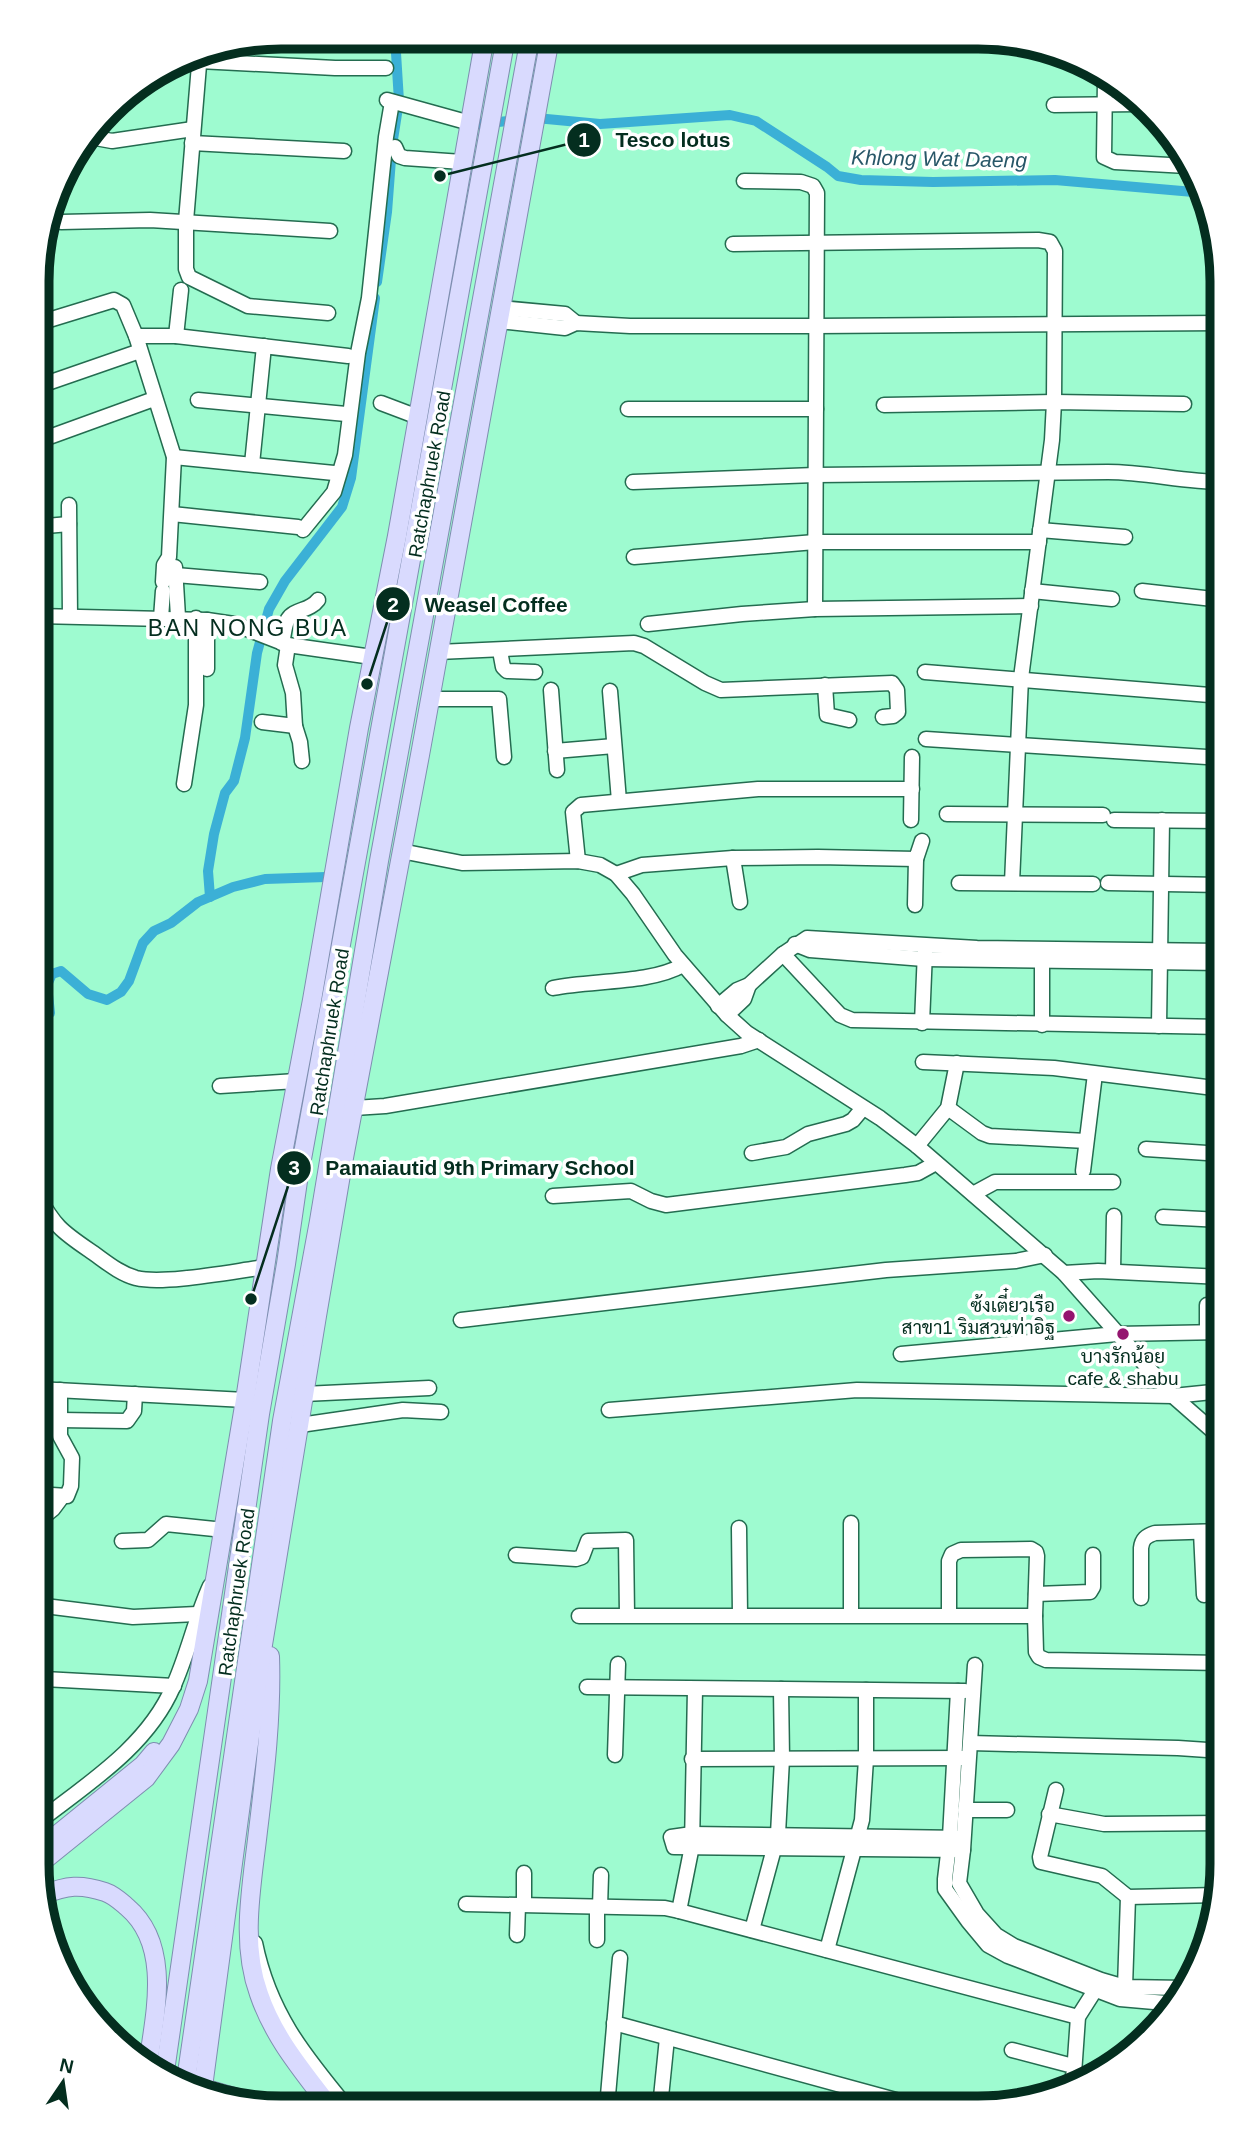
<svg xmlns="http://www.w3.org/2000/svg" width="1259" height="2145" font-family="Helvetica,Sarabun,sans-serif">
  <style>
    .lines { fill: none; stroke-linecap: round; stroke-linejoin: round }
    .canal { stroke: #3bb0d6; stroke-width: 10 }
    .minor-casing { stroke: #246c50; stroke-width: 17 }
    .major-casing { stroke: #7e8eb0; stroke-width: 20 }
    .minor { stroke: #fff; stroke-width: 14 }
    .major { stroke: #d9dafe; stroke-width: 18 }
    .poi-dot { fill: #94156f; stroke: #fff; stroke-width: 2.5 }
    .labels { text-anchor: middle; stroke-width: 7; stroke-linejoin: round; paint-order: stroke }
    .street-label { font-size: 19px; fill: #042e1f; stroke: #fff }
    .poi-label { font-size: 19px; fill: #042e1f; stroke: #fff; text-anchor: end }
    .water-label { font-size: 21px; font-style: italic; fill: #285768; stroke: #fff }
    .quarter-label { font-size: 23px; letter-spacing: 2px; fill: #042e1f; stroke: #fff }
    .rim { fill: none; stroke: #042e1f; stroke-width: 9 }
    .leader { fill: none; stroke: #042e1f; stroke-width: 2.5 }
    .callout-dot { fill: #042e1f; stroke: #fff; stroke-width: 2.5 }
    .mark-label { font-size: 21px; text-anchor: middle; font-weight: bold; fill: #fff }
    .callout-label { font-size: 21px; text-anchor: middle; font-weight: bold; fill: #042e1f; stroke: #fff; stroke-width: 7; stroke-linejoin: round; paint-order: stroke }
  </style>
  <rect width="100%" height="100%" fill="#9efbd0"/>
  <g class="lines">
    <g class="canal">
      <path d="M 465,121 L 480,124 L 536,118 L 600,124 L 730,115 L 756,121 L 827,167 L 838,176 L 861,180 L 933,182 L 1055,180 L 1205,193"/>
      <path d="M 377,282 L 387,212 L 392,146 L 399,101 L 395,37"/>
      <path d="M 210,897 L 208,871 L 214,834 L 225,793 L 234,781 L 245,738 L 257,653 L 269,609 L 285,581 L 342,507 L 351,478 L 375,298"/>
      <path d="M 38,1019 L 50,1013 L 47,985 L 52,974 L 61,971 L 88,994 L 107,1000 L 121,992 L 129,981 L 143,943 L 154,931 L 171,923 L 198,902 L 233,887 L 265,879 L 326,877"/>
    </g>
    <g class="minor-casing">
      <g id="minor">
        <path d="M 200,53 L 186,221 L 186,269 L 189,277 L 248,306 L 328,313"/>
        <path d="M 199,61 L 335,68 L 386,68"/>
        <path d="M 1105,78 L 1104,157 L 1115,162 L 1187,166"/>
        <path d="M 387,100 L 470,123"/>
        <path d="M 1054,105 L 1139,104"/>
        <path d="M 90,137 L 112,141 L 193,129"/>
        <path d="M 192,143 L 344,151"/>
        <path d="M 395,147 L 399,156 L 405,158 L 462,162"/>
        <path d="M 744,181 L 801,182 L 813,186 L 817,193 L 815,609"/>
        <path d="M 61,222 L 150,220 L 330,231"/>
        <path d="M 733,244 L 1038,240 L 1050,242 L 1055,251 L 1054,402 L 1052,440 L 1021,678 L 1012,883"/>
        <path d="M 501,308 L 565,314 L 576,323"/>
        <path d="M 499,321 L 565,328 L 576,323 L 630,326 L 816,326 L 1222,323"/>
        <path d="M 39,323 L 114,300 L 123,305 L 136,336 L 174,457 L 169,557 L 164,565 L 163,582"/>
        <path d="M 136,336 L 176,336 L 348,356"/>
        <path d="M 176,336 L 181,290"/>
        <path d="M 39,386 L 140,351"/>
        <path d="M 198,400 L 346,414"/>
        <path d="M 381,403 L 418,417"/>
        <path d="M 884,405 L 1054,402 L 1184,404"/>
        <path d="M 628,409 L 816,409"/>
        <path d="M 52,436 L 154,399"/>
        <path d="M 174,457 L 334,473"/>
        <path d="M 252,464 L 264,346"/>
        <path d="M 633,482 L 815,475 L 1108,472 C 1146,472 1184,482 1222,482"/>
        <path d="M 69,505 L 70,616"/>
        <path d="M 172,514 L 298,527"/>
        <path d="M 46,526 L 69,524"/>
        <path d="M 303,530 L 334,492 L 345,455 L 358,353 L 369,298 L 386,137 L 392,102"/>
        <path d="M 1040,530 L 1125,537"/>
        <path d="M 634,557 L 815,542 L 1039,542"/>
        <path d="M 175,567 L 178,617"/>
        <path d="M 164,574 L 260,582"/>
        <path d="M 1032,591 L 1112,599"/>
        <path d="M 1142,591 L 1222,600"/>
        <path d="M 38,616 L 207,620 L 234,624 L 288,645 L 372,657"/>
        <path d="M 161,618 L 163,591"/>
        <path d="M 648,624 L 742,614 L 815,609 L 1031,606"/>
        <path d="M 282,643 C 284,636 284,626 288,619 C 294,609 310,611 318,600"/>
        <path d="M 500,651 L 503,667 L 507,671 L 535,672"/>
        <path d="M 438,652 L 634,643 L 644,646 L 705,683 L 721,690 L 892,683 L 897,690 L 898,712 L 893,716 L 883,717"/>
        <path d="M 207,669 L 207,620"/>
        <path d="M 925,672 L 1222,696"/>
        <path d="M 825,685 L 827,715 L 849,720"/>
        <path d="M 551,690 L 557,770"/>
        <path d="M 610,691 L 619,801"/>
        <path d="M 430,699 L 499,699 L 504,757"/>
        <path d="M 262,722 L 295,726 L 293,693 L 285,665 L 288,645"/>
        <path d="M 295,726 L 300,742 L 302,761"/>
        <path d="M 926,739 L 1222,758"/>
        <path d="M 555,751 L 614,746"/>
        <path d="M 184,784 L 196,705 L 196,618"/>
        <path d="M 947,814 L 1103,815"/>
        <path d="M 911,820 L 912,757"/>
        <path d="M 1114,820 L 1222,821"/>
        <path d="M 401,851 L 462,863 L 578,861 L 600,865 L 616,874 L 633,894 L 675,955 L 727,1015 L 747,1033 L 880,1118 L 917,1146 L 1064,1273 L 1173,1396 L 1222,1439"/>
        <path d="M 733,858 L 740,902"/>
        <path d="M 578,861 L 573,812 L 581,805 L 758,789 L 912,789"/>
        <path d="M 616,874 L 642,865 L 733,858 L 818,857 L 916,859 L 922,841"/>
        <path d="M 959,883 L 1093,884"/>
        <path d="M 1108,883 L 1222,885"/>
        <path d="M 915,905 L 916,859"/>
        <path d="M 795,944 L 810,950 L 924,959 L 1222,963"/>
        <path d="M 783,954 L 840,1015 L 852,1020 L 1222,1027"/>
        <path d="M 553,988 C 592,980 650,984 683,965"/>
        <path d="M 718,1006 L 737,990 L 749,985 L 783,954 L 807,938 L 977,948 L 1222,951"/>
        <path d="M 727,1015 L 744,999 L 749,985"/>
        <path d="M 922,1023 L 925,951"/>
        <path d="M 1042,1025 L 1042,962"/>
        <path d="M 1159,1026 L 1162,820"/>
        <path d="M 923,1062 L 1054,1068 L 1222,1089"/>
        <path d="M 220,1086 L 296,1081"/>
        <path d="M 354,1108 L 385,1106 L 741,1046 L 759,1040"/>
        <path d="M 948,1108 L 982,1133 L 990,1136 L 1086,1141"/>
        <path d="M 917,1146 L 948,1108 L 957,1063"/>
        <path d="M 1146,1149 L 1222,1154"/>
        <path d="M 752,1153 L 786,1147 L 808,1134 L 846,1124 L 853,1120 L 863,1108"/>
        <path d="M 1083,1171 L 1095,1074"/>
        <path d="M 973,1194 L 995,1182 L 1113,1182"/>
        <path d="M 38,1196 C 54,1225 61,1231 89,1250 C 104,1260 118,1273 136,1278 C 164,1285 234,1271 266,1267"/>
        <path d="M 553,1196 L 631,1191 L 651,1201 L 666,1205 L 905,1175 L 918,1173 L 936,1163"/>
        <path d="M 1163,1217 L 1221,1220"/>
        <path d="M 1219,1250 L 1222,1193"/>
        <path d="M 1113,1271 L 1114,1216"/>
        <path d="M 1064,1273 L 1098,1271 L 1222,1277"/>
        <path d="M 1207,1305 L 1207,1332"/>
        <path d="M 461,1320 L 765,1284 L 886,1270 L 1016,1261 L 1045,1255"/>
        <path d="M 901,1354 L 1117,1334 L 1222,1332"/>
        <path d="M 37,1389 L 245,1400"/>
        <path d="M 304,1394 L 429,1388"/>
        <path d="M 609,1410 L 857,1390 L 1173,1396 L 1222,1391"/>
        <path d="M 59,1420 L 127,1421 L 134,1411 L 135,1394"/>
        <path d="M 300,1425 L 403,1410 L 441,1412"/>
        <path d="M 37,1494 L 67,1496 L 71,1486 L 72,1458 L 60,1436 L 60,1390"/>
        <path d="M 37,1522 L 53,1509 L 62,1497"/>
        <path d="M 739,1528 L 740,1615"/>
        <path d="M 1201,1532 L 1204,1595"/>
        <path d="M 122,1541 L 148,1540 L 166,1524 L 224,1530"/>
        <path d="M 516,1555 L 576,1559 L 582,1557 L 588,1541 L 626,1540 L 627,1615"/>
        <path d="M 1036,1594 L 1090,1592 L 1093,1587 L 1093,1555"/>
        <path d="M 1141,1598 L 1141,1548 C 1142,1539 1146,1536 1155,1533 L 1222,1531"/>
        <path d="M 37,1605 L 133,1617 L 197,1614"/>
        <path d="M 851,1615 L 851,1523"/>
        <path d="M 949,1615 L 949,1561 L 952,1554 L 961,1550 L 1031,1549 L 1036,1552 L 1037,1556 L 1035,1616"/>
        <path d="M 579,1616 L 1035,1616 L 1036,1652 L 1039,1657 L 1046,1660 L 1222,1663"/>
        <path d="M 975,1665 L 963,1850 L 959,1883 L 977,1914 L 996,1935 L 1014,1946 L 1101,1980 L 1125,1987 L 1186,1988"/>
        <path d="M 44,1679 L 174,1686"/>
        <path d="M 587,1687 L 965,1691"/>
        <path d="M 958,1691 L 950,1837 L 945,1879 L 945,1889 L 968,1921 L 988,1945 L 1008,1956 L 1120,1999 L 1177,2004"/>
        <path d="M 970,1743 L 1178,1748 L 1222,1751"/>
        <path d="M 615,1755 L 618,1664"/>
        <path d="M 692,1759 L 964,1758"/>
        <path d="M 1056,1790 L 1040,1857 L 1041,1862 L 1102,1876 L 1128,1897 L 1218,1895"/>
        <path d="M 965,1810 L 1007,1810"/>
        <path d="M 1049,1814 L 1104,1824 L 1222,1823"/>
        <path d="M 37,1823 C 87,1784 147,1747 173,1687 C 188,1654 195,1619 210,1586"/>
        <path d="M 963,1850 L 674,1847 L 671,1837 L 692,1834 L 963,1838"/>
        <path d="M 466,1904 L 665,1908 L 679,1911 L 1078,2017"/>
        <path d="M 524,1905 L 524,1873"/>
        <path d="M 600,1907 L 601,1875"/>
        <path d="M 679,1911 L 692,1846 L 695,1689"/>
        <path d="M 752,1930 L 778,1834 L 782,1759 L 781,1689"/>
        <path d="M 517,1935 L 518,1905"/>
        <path d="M 597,1940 L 597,1907"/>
        <path d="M 255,1943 C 269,2012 303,2054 346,2106"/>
        <path d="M 827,1950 L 862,1820 L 866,1759 L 866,1690"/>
        <path d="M 1125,1987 L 1128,1897"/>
        <path d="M 614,2023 L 925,2108"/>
        <path d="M 1012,2050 L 1073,2066"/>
        <path d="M 1073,2075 L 1090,2075"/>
        <path d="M 1073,2088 L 1078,2017 L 1099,1984"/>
        <path d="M 607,2107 L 620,1958"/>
        <path d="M 660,2107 L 667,2038"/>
      </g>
    </g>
    <g class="major-casing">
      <g id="major">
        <path d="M 270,1656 C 272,1714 265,1774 258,1831 C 252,1885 240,1942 259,1994 C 274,2038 302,2070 329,2106"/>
        <path d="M 37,1851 L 143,1765 L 154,1752"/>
        <path d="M 37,1866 L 146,1778 L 171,1744 L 189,1709 L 198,1681 L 245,1400 L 280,1169 L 312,1000 L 359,728 L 397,536 L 485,37"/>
        <path d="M 43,1895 C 67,1885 81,1884 105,1892 C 114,1895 120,1901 127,1907 C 172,1945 155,2014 148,2064"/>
        <path d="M 165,2071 L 260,1414 L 286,1264 L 298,1181 L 506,37"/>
        <path d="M 186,2080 L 282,1421 L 319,1221 L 379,861 L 530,37"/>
        <path d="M 203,2087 L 259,1669 L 317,1316 L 343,1163 L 420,755 L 550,38"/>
        <path d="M 207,2089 L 265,2106"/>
      </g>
    </g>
    <use href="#minor" class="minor"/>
    <use href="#major" class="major"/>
  </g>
  <g class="poi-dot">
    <circle cx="1069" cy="1316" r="7"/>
    <circle cx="1123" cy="1334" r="7"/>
  </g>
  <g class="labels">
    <g class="street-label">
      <text transform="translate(429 474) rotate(-80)" y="7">Ratchaphruek Road</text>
      <text transform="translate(329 1032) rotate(-81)" y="7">Ratchaphruek Road</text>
      <text transform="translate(236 1592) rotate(-82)" y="7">Ratchaphruek Road</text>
    </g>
    <g class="poi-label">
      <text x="1055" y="1312">ซ้งเตี๋ยวเรือ<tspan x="1055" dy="22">สาขา1 ริมสวนท่าอิฐ</tspan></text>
      <text x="1123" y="1363" text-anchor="middle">บางรักน้อย<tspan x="1123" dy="22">cafe &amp; shabu</tspan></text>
    </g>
    <g class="water-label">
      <text transform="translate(939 159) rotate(1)" y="7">Khlong Wat Daeng</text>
    </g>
    <g class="quarter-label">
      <text x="248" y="636">BAN NONG BUA</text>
    </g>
  </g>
  <path d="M0 0H1259V2145H0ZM281 49H978A232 232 0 0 1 1210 281V1864A232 232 0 0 1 978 2096H281A232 232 0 0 1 49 1864V281A232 232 0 0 1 281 49Z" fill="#fff" fill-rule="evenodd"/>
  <path class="rim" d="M281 49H978A232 232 0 0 1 1210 281V1864A232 232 0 0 1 978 2096H281A232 232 0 0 1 49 1864V281A232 232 0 0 1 281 49Z"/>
  <path class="leader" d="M440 176L584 140M367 684L393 604M251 1299L294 1168"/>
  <g class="callout-dot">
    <circle cx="440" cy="176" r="7"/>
    <circle cx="367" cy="684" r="7"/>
    <circle cx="251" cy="1299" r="7"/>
    <circle cx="584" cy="140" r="18"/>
    <circle cx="393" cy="604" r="18"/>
    <circle cx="294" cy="1168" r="18"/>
  </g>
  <g class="mark-label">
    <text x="584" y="147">1</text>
    <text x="393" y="612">2</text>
    <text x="294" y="1175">3</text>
  </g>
  <g class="callout-label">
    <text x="673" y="147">Tesco lotus</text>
    <text x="496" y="612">Weasel Coffee</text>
    <text x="480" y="1175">Pamaiautid 9th Primary School</text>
  </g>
  <g transform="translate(63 2082) rotate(13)" stroke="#ffffff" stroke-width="5" paint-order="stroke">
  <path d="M0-5L12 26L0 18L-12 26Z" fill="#042e1f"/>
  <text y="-10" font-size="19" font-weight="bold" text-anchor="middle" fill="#042e1f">N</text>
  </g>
</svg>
